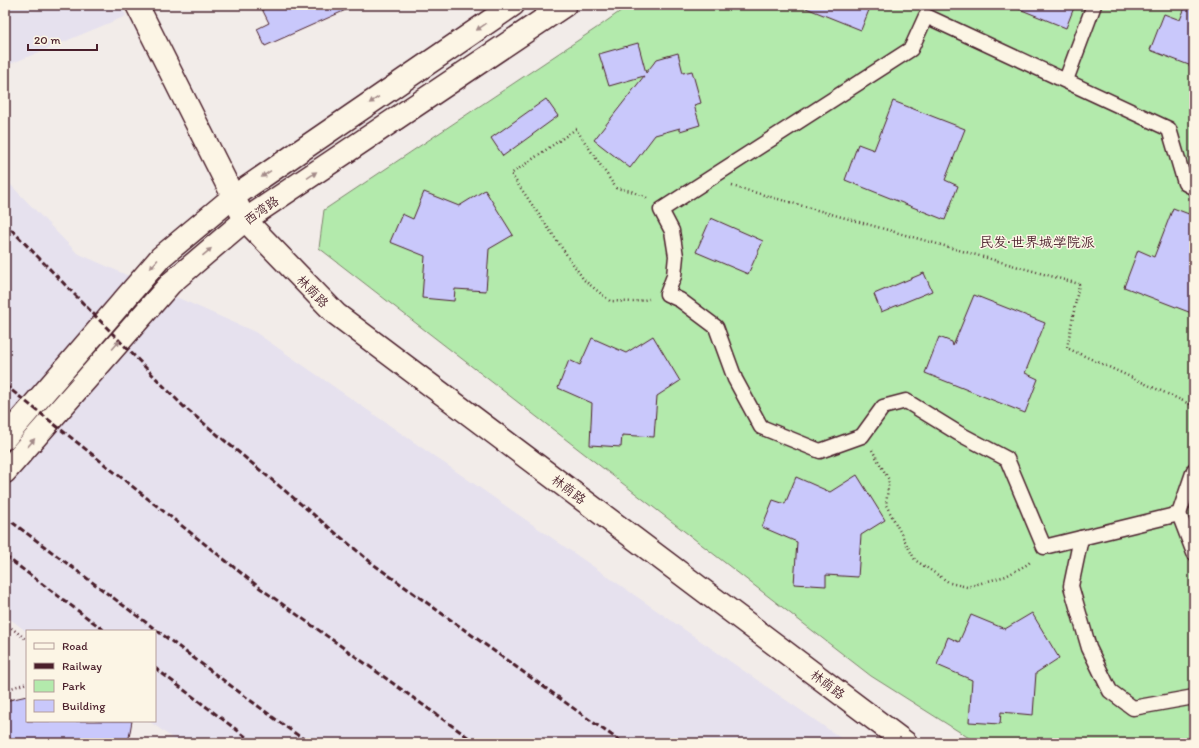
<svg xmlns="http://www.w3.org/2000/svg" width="1199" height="748" font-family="Itim,'LXGW WenKai TC',sans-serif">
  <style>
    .built { fill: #e6e1ee }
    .green { fill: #b3eaac; stroke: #7e846c }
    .building { fill: #c9c8fb; stroke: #4a1f2b }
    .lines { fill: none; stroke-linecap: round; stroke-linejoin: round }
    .service-casing { stroke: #4a1f2b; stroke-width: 17 }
    .tertiary-casing { stroke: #4a1f2b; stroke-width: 25 }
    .secondary-casing { stroke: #4a1f2b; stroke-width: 25 }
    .path { stroke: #4a1f2b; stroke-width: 2.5; stroke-dasharray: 1 3; stroke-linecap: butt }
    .service { stroke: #fcf5e5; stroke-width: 14 }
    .tertiary { stroke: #fcf5e5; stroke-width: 22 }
    .secondary { stroke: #fcf5e5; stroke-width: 22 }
    .rail { stroke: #4a1f2b; stroke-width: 3; stroke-dasharray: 6 3; stroke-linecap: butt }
    .oneway { fill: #a38a88 }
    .labels { text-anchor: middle; stroke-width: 3; stroke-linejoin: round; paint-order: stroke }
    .street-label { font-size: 13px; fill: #4a1f2b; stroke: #fcf5e5 }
    .neighbourhood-label { font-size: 14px; fill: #4a1f2b; stroke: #fcf5e5 }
  </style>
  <rect width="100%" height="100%" fill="#f2ece9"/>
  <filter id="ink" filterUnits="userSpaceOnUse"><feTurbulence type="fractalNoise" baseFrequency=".025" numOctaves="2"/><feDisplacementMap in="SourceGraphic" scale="8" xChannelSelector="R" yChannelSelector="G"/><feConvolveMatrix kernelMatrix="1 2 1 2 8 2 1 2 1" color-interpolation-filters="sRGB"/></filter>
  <g filter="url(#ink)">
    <g class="built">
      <path d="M 5,5 L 121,5 L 126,16 L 8,65 L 5,62 Z"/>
      <path d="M 5,179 L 77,253 L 255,332 L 848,743 L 179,743 L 149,721 L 155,721 L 155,631 L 27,632 L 5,615 Z"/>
    </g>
    <path class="green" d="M 629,5 L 1194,5 L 1194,743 L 977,743 L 871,676 L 319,248 L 324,210 L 601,25 Z"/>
    <g class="building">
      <path d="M 260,5 L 357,5 L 265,46 L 257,29 L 269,23 Z"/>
      <path d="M 801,5 L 871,5 L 861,30 L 801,6 Z"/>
      <path d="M 1012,5 L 1075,5 L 1066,28 L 1012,6 Z"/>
      <path d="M 1186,5 L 1194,5 L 1194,67 L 1150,50 L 1164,14 L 1180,20 Z"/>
      <path d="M 638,43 L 646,73 L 657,59 L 678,53 L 683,73 L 692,71 L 701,103 L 694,105 L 700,125 L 680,131 L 680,128 L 655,135 L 630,168 L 594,140 L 644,76 L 609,86 L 599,54 Z"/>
      <path d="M 546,99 L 558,116 L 503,156 L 491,138 Z"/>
      <path d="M 893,101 L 965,129 L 945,180 L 958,186 L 945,220 L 845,180 L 858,144 L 874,150 Z"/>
      <path d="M 485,190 L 513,235 L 489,249 L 486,291 L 455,289 L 454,301 L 422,298 L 425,256 L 390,242 L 402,214 L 413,219 L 424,192 L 459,206 Z"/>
      <path d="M 1173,208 L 1194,216 L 1194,314 L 1124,287 L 1138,250 L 1154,257 Z"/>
      <path d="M 711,218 L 763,241 L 748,274 L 696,252 Z"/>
      <path d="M 924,273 L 932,291 L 881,312 L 874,294 Z"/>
      <path d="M 974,295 L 1045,323 L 1025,373 L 1038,379 L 1025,413 L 925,373 L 939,337 L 952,342 L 953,346 Z"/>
      <path d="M 653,336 L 680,381 L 657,396 L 654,437 L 622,435 L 621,447 L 590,445 L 592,403 L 558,388 L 569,360 L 580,365 L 592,338 L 626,353 Z"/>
      <path d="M 857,475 L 885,520 L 861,535 L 858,577 L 826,575 L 826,586 L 794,584 L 797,542 L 762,527 L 773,500 L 785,504 L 796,477 L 830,492 Z"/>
      <path d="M 1032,613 L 1059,658 L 1036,673 L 1033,715 L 1001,712 L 1000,724 L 969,722 L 972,680 L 937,665 L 948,637 L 959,642 L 971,615 L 1005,629 Z"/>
      <path d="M 27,696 L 27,721 L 132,721 L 128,743 L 5,743 L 5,701 Z"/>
    </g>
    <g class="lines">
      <g class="service-casing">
        <g id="service">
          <path d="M 1066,80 L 1094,5"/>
          <path d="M 1194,188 L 1185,183 L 1169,129 L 926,16 L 911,49 L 661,210 L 672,231 L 676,256 L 674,276 L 667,294 L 680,300 L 716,327 L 735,379 L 761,427 L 820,451 L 862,436 L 883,407 L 906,401 L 958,433 L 1007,459 L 1044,547 L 1179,514 L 1194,470"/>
          <path d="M 1179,514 L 1194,553"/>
          <path d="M 1081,538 L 1071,586 L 1089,648 L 1110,691 L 1133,708 L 1194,697"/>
        </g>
      </g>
      <g class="tertiary-casing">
        <path id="tertiary" d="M 137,5 L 245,220 L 336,314 L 906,743"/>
      </g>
      <g class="secondary-casing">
        <g id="secondary">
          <path d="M 5,438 L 161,257 L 233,197 L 513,5"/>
          <path d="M 5,472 L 171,283 L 245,220 L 565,5"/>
        </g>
      </g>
      <g class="path">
        <path d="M 732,186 L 1079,284 L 1067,348 L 1194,406"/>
        <path d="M 647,198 L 631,191 L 616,188 L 576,129 L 511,174 L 584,280 L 610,301 L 633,302 L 649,299"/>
        <path d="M 872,450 L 889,480 L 886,505 L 915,560 L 950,583 L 967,587 L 1006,576 L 1028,564 L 1031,561"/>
        <path d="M 5,623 L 27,640"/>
        <path d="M 5,690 L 27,683"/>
      </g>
      <use href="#service" class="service"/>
      <use href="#tertiary" class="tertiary"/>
      <use href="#secondary" class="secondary"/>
      <g class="rail">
        <path d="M 5,223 L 183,406 L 373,564 L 594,723 L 623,743"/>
        <path d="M 5,385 L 260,588 L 476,743"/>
        <path d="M 5,517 L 282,724 L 309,743"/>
        <path d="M 5,556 L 105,631"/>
        <path d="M 155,668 L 254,743"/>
      </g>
    </g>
    <defs><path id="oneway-solid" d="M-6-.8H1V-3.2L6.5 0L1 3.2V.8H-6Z"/></defs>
    <g class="oneway">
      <use href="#oneway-solid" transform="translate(481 27) rotate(146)"/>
      <use href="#oneway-solid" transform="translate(374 100) rotate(146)"/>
      <use href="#oneway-solid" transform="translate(266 174) rotate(146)"/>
      <use href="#oneway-solid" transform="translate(312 175) rotate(-34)"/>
      <use href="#oneway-solid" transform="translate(207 252) rotate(-40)"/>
      <use href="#oneway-solid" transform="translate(154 264) rotate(131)"/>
      <use href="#oneway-solid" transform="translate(116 345) rotate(-49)"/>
      <use href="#oneway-solid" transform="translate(31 443) rotate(-49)"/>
    </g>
  </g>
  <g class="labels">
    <g class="street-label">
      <text transform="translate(261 210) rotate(-35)" y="5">西湾路</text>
      <text transform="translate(313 291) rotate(46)" y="5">林荫路</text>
      <text transform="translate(569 489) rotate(37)" y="5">林荫路</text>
      <text transform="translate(828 684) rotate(37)" y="5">林荫路</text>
    </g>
    <g class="neighbourhood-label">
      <text x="1037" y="247">民发·世界城学院派</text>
    </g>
  </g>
  <rect width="1199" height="748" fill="none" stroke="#fcf5e5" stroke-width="20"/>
  <rect x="10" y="10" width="1179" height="728" fill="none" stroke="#4a1f2b" stroke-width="1.5" filter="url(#ink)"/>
  <rect x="26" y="630" width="130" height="92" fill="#fcf5e5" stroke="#b59f9b"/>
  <rect x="34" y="643" width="20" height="6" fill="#fcf5e5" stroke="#b59f9b"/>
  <text x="62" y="650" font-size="12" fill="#4a1f2b">Road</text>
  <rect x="34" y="663" width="20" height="6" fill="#4a1f2b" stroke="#b59f9b"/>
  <text x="62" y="670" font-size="12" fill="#4a1f2b">Railway</text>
  <rect x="34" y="680" width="20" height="12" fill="#b3eaac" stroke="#b59f9b"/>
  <text x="62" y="690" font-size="12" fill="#4a1f2b">Park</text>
  <rect x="34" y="700" width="20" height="12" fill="#c9c8fb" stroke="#b59f9b"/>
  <text x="62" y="710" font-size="12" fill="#4a1f2b">Building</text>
  <path d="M28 44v6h69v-6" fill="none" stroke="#4a1f2b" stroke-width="2"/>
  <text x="34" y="44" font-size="12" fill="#4a1f2b" stroke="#fcf5e5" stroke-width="3" paint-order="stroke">20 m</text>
</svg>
